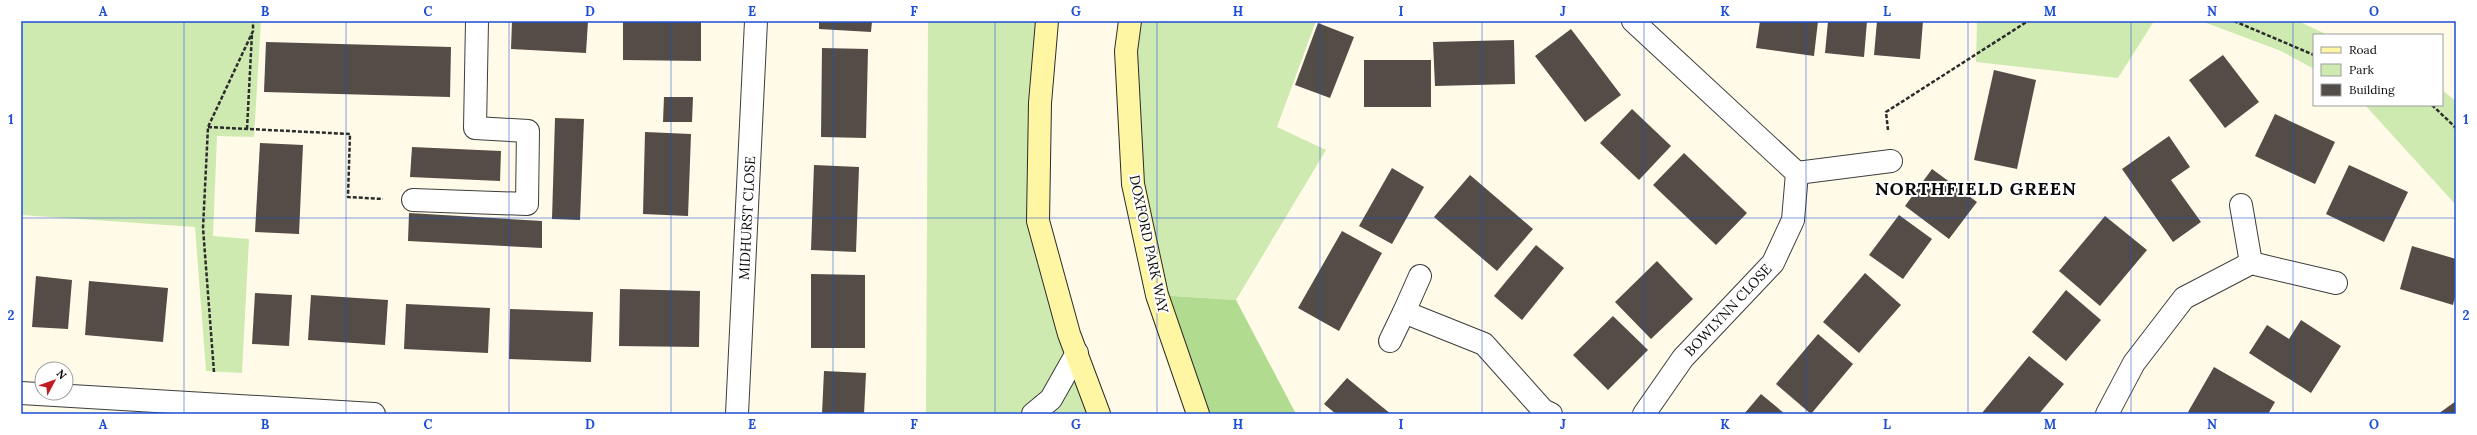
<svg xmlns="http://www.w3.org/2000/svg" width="2477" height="435" font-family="Lora,serif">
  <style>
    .green { fill: #ceeab1 }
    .forest { fill: #b1dc8f }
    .building { fill: #534c47 }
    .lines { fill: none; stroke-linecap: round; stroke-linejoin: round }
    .lane-casing { stroke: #3d3d3d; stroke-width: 24 }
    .street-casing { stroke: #3d3d3d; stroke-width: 24 }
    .secondary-casing { stroke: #2c2c2c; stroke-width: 24 }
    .path { stroke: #2c2c2c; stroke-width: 2.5; stroke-dasharray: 4 2; stroke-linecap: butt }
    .lane { stroke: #fff; stroke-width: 22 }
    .street { stroke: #fff; stroke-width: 22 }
    .secondary { stroke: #fff6a3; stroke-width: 22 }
    .grid { fill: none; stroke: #1d4ed8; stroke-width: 1; stroke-opacity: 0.55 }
    .labels { text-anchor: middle; stroke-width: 4; stroke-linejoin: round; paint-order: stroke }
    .street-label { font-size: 14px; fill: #0a0a0a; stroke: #fff }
    .district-label { font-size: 18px; font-weight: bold; letter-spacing: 1px; fill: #0a0a0a; stroke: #fff }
    .neatline { fill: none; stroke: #1d4ed8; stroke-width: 1.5 }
    .grid-label { font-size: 13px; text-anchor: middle; font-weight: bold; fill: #1d4ed8 }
  </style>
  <rect width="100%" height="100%" fill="#fffbe8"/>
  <g class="green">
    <path d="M 21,21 L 261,21 L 254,137 L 217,136 L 213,236 L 249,239 L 242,373 L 206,371 L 195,227 L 21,215 Z"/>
    <path d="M 928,21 L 1047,21 L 1038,221 L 1099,414 L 926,414 Z"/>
    <path d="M 1130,21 L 1316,21 L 1277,127 L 1326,150 L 1236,300 L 1157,295 L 1126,51 Z"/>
    <path d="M 1977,21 L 2154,21 L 2118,78 L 1976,62 Z"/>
    <path d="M 2201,21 L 2298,21 L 2328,35 L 2314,35 L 2314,69 L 2281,51 Z"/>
    <path d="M 2442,90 L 2456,101 L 2456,205 L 2365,105 L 2442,105 Z"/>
  </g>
  <path class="forest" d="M 1157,295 L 1236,300 L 1296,414 L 1198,414 Z"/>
  <g class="building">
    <path d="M 512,21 L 588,21 L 586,53 L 511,49 Z"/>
    <path d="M 623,21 L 701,21 L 701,61 L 623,60 Z"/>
    <path d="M 819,21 L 872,21 L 871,32 L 819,29 Z"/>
    <path d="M 1760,21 L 1818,21 L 1814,56 L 1756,48 Z"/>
    <path d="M 1828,21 L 1867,21 L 1864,57 L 1825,53 Z"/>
    <path d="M 1877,21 L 1923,21 L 1920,59 L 1874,55 Z"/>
    <path d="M 1318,23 L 1354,37 L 1330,98 L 1295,85 Z"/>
    <path d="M 1571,29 L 1621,95 L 1585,122 L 1535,56 Z"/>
    <path d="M 1514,40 L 1515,84 L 1435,86 L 1433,42 Z"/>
    <path d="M 266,42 L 451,47 L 450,97 L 264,92 Z"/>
    <path d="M 822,48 L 868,49 L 866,138 L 821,137 Z"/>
    <path d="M 2223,55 L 2259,102 L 2225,128 L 2189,80 Z"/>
    <rect x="1364" y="60" width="67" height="47"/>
    <path d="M 1994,70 L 2036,80 L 2017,169 L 1974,160 Z"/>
    <path d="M 664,97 L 693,97 L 692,122 L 663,122 Z"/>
    <path d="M 1632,109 L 1671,146 L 1639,180 L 1600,143 Z"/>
    <path d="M 2275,114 L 2335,142 L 2315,184 L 2255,156 Z"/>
    <path d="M 555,118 L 584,119 L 580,220 L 552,219 Z"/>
    <path d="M 645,132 L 691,134 L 688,216 L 643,214 Z"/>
    <path d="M 2169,136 L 2190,167 L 2171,180 L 2201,222 L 2173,242 L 2122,169 Z"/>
    <path d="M 260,143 L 303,145 L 299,234 L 255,232 Z"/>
    <path d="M 412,147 L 501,151 L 500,181 L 410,177 Z"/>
    <path d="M 1684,153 L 1747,213 L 1716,245 L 1653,185 Z"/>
    <path d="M 814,165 L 859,167 L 856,252 L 811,250 Z"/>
    <path d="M 2349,165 L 2408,192 L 2384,242 L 2326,214 Z"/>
    <path d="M 1392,168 L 1424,187 L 1392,244 L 1359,226 Z"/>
    <path d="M 1932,169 L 1977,202 L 1949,239 L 1905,206 Z"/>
    <path d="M 1470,175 L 1533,229 L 1497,271 L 1434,217 Z"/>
    <path d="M 409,213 L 542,221 L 542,248 L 408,241 Z"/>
    <path d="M 1899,215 L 1932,239 L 1903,279 L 1869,255 Z"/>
    <path d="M 2105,216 L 2147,250 L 2100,306 L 2059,271 Z"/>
    <path d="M 1342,231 L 1382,253 L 1339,331 L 1298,308 Z"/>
    <path d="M 1536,245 L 1564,268 L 1522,320 L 1494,296 Z"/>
    <path d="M 2412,246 L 2456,259 L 2456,293 L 2453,305 L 2400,289 Z"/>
    <path d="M 1657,261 L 1693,299 L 1651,339 L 1615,302 Z"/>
    <path d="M 1865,273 L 1901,305 L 1859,353 L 1823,322 Z"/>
    <path d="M 811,274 L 865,275 L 865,348 L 811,348 Z"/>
    <path d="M 36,276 L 72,280 L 68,329 L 32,327 Z"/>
    <path d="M 89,281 L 168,288 L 163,342 L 85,335 Z"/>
    <path d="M 620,289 L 700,291 L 699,347 L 619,346 Z"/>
    <path d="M 2066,290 L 2101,320 L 2066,361 L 2032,332 Z"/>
    <path d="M 255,293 L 292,295 L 289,346 L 252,344 Z"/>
    <path d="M 311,295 L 388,300 L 385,345 L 308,340 Z"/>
    <path d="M 406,304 L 490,308 L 488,353 L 404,349 Z"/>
    <path d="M 510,309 L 593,312 L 591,362 L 509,359 Z"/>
    <path d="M 1613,316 L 1648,350 L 1608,390 L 1573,355 Z"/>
    <path d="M 2301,320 L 2341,346 L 2311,393 L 2249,353 L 2267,325 L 2289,339 Z"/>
    <path d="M 1818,334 L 1853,364 L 1811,414 L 1776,384 Z"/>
    <path d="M 2029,356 L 2064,384 L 2039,414 L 1984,414 L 1982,413 Z"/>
    <path d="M 2214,367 L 2275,402 L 2268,414 L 2192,414 L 2188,412 Z"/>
    <path d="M 824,371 L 866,373 L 864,414 L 822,414 Z"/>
    <path d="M 1347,378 L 1381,406 L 1391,414 L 1336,414 L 1324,404 Z"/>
    <path d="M 1761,394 L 1785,414 L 1744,414 Z"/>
    <path d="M 2456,401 L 2456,414 L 2438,414 Z"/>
  </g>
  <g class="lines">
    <g class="lane-casing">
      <path id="lane" d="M 413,200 L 527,204 L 528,131 L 475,128 L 477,21"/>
    </g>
    <g class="street-casing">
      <g id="street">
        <path d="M 1633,21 L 1797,173 L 1793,220 L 1773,263 L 1683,358 L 1644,414"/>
        <path d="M 1797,173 L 1891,161"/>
        <path d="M 2241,205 L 2251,263"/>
        <path d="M 1420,276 L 1404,312 L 1484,344 L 1543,410 L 1551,414"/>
        <path d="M 1390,341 L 1404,312"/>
        <path d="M 21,393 L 374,414"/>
        <path d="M 737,414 L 756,21"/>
        <path d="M 1033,414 L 1051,399 L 1077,353"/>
        <path d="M 2107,414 L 2134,363 L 2184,298 L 2251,263 L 2336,283"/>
      </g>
    </g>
    <g class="secondary-casing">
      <g id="secondary">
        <path d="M 1047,21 L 1040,103 L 1038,221 L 1069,334 L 1099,414"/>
        <path d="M 1130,21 L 1126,51 L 1133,184 L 1157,295 L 1198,414"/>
      </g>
    </g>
    <g class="path">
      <path d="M 2234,21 L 2314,55"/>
      <path d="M 2432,105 L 2456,128"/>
      <path d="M 208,127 L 350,134 L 348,197 L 383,199"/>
      <path d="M 247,129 L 252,33"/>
      <path d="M 1888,130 L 1886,112 L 2028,21"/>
      <path d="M 214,372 L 203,228 L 208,127 L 253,31 L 253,21"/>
    </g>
    <use href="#lane" class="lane"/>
    <use href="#street" class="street"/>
    <use href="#secondary" class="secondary"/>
  </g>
  <path class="grid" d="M 184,21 L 184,414M 346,21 L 346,414M 509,21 L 509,414M 671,21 L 671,414M 833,21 L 833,414M 995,21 L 995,414M 1157,21 L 1157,414M 1320,21 L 1320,414M 1482,21 L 1482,414M 1644,21 L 1644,414M 1806,21 L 1806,414M 1968,21 L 1968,414M 2131,21 L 2131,414M 2293,21 L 2293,414M 21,218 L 2456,218"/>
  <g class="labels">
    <g class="street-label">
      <text transform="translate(747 218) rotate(-87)" y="5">MIDHURST CLOSE</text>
      <text transform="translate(1149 244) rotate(78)" y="5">DOXFORD PARK WAY</text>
      <text transform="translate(1728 310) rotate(-47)" y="5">BOWLYNN CLOSE</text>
    </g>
    <g class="district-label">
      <text x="1976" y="195">NORTHFIELD GREEN</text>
    </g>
  </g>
  <rect width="2477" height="435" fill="none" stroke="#ffffff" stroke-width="44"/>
  <rect x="2313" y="34" width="130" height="72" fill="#ffffff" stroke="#9d9d9d"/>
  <rect x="2321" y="47" width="20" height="6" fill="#fff6a3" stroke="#9d9d9d"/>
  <text x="2349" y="54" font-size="12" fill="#0a0a0a">Road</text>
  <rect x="2321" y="64" width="20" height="12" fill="#ceeab1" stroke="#9d9d9d"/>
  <text x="2349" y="74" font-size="12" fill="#0a0a0a">Park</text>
  <rect x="2321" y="84" width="20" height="12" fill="#534c47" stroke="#9d9d9d"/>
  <text x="2349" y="94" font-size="12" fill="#0a0a0a">Building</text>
  <g transform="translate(54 381) rotate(49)"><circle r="19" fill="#ffffff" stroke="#9d9d9d"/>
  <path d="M0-3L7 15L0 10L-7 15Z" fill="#bf1e23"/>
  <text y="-6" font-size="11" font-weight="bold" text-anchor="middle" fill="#0a0a0a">N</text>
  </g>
  <rect x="22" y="22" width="2433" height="391" class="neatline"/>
  <g class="grid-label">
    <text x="103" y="16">A</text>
    <text x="265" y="16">B</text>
    <text x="428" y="16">C</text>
    <text x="590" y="16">D</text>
    <text x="752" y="16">E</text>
    <text x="914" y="16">F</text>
    <text x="1076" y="16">G</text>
    <text x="1238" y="16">H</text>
    <text x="1401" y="16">I</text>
    <text x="1563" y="16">J</text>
    <text x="1725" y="16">K</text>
    <text x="1887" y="16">L</text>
    <text x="2050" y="16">M</text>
    <text x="2212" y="16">N</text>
    <text x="2374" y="16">O</text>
    <text x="11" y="124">1</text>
    <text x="2466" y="124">1</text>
    <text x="11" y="320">2</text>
    <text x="2466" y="320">2</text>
    <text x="103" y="429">A</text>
    <text x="265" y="429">B</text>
    <text x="428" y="429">C</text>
    <text x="590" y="429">D</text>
    <text x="752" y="429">E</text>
    <text x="914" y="429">F</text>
    <text x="1076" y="429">G</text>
    <text x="1238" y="429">H</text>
    <text x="1401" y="429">I</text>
    <text x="1563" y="429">J</text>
    <text x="1725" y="429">K</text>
    <text x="1887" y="429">L</text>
    <text x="2050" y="429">M</text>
    <text x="2212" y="429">N</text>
    <text x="2374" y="429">O</text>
  </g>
</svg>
